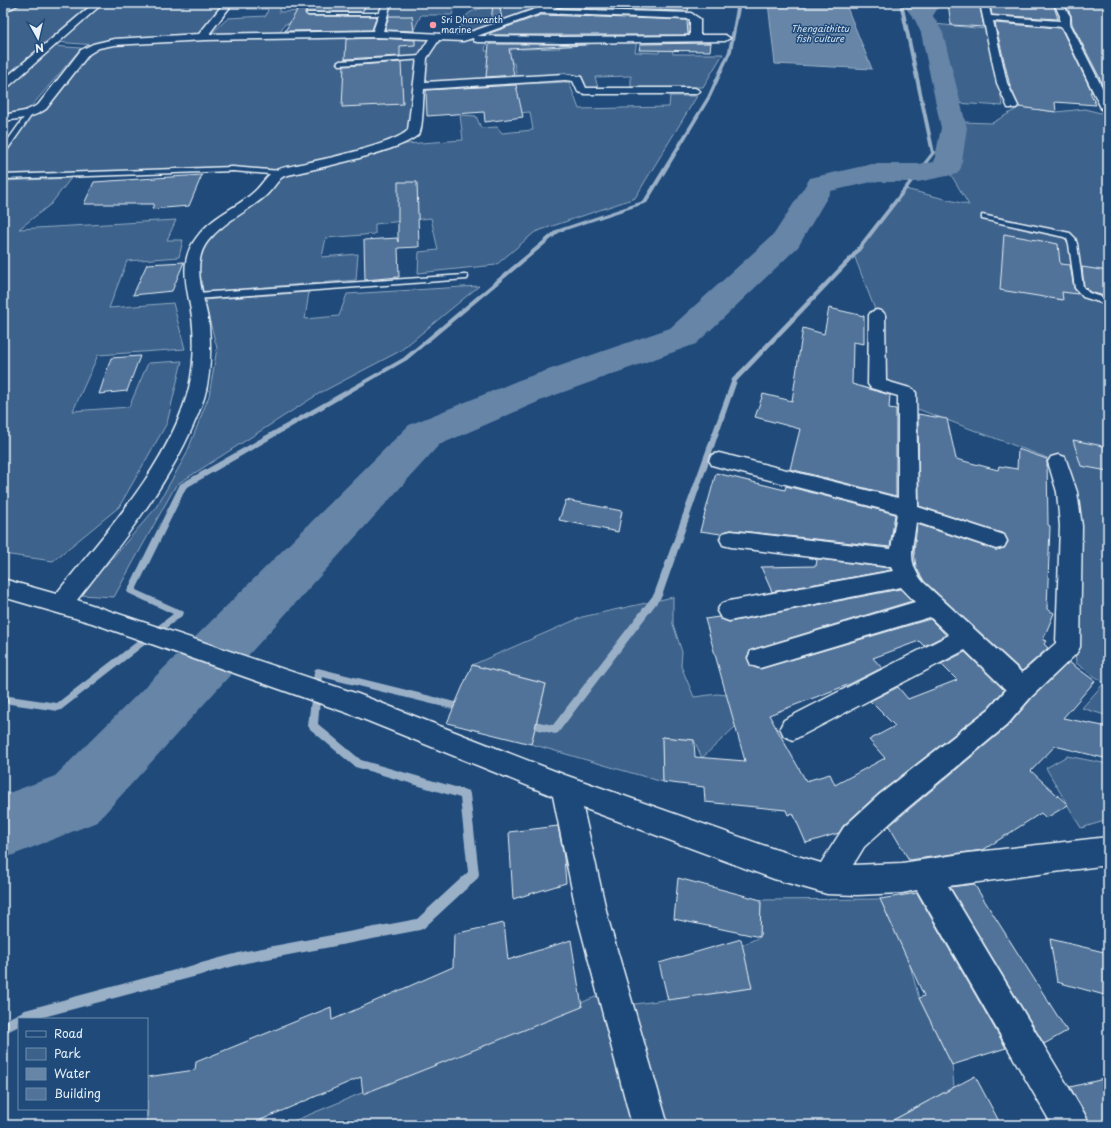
<svg xmlns="http://www.w3.org/2000/svg" width="1111" height="1128" font-family="'Playpen Sans',sans-serif">
  <style>
    .green { fill: #3c628c; stroke: #92aac2 }
    .water { fill: #6685a7; stroke: #9ab0c7 }
    .lines { fill: none; stroke-linecap: round; stroke-linejoin: round }
    .stream { fill: #9ab0c7; fill-rule: evenodd }
    .canal { fill: #6685a7; fill-rule: evenodd }
    .river { fill: #6685a7; fill-rule: evenodd }
    .building { fill: #517399; stroke: #e8f1f8 }
    .service-casing { stroke: #e8f1f8; stroke-width: 3 }
    .minor-casing { stroke: #e8f1f8; stroke-width: 3 }
    .service { fill: #1f4a7a; fill-rule: evenodd }
    .minor { fill: #1f4a7a; fill-rule: evenodd }
    .poi-dot { fill: #ff9aa2; stroke: #1f4a7a; stroke-width: 1.5 }
    .labels { text-anchor: middle; stroke-width: 3; stroke-linejoin: round; paint-order: stroke }
    .far-poi-label { font-size: 9px; fill: #e8f1f8; stroke: #1f4a7a; text-anchor: start }
    .far-water-label { font-size: 9px; font-style: italic; fill: #d4e1ec; stroke: #1f4a7a }
  </style>
  <rect width="100%" height="100%" fill="#1f4a7a"/>
  <filter id="ink" filterUnits="userSpaceOnUse"><feTurbulence type="fractalNoise" baseFrequency=".025" numOctaves="2"/><feDisplacementMap in="SourceGraphic" scale="8" xChannelSelector="R" yChannelSelector="G"/><feConvolveMatrix kernelMatrix="1 2 1 2 8 2 1 2 1" color-interpolation-filters="sRGB"/></filter>
  <g filter="url(#ink)">
    <g class="green">
      <path d="M 3,3 L 10,3 L 8,4 L 11,3 L 99,3 L 3,83 Z"/>
      <path d="M 105,3 L 226,3 L 219,12 L 196,36 L 96,45 L 55,42 Z"/>
      <path d="M 292,3 L 349,3 L 344,12 L 303,13 L 300,18 L 351,16 L 349,20 L 332,23 L 285,24 L 278,34 L 210,35 L 228,18 L 266,16 L 268,9 L 247,9 L 249,7 L 280,5 L 279,12 L 307,11 L 314,4 Z"/>
      <path d="M 390,3 L 456,4 L 452,15 L 421,15 L 412,34 L 381,33 Z"/>
      <path d="M 523,3 L 556,3 L 471,35 L 460,29 C 461,25 463,21 465,17 C 474,5 508,4 523,3 Z"/>
      <path d="M 934,24 L 986,29 L 1003,106 L 955,103 Z"/>
      <path d="M 377,34 L 435,38 L 422,58 L 414,131 L 381,147 L 288,170 L 3,177 L 3,152 L 27,117 L 85,52 L 105,43 Z"/>
      <path d="M 439,40 L 487,40 L 485,51 L 511,51 L 512,47 L 520,48 L 521,49 L 560,48 L 559,45 L 588,45 L 590,41 L 637,40 L 635,52 L 659,53 L 661,41 L 672,41 L 673,54 L 723,54 L 703,87 L 631,88 L 631,76 L 595,77 L 598,88 L 587,88 L 582,76 L 517,78 L 514,63 L 493,64 L 494,79 L 424,83 L 426,56 Z"/>
      <path d="M 52,46 L 81,48 L 30,108 L 18,113 L 3,114 L 3,91 Z"/>
      <path d="M 569,82 L 579,109 L 669,107 L 670,96 L 697,96 L 635,198 L 535,232 L 496,265 L 418,273 L 419,252 L 438,250 L 431,218 L 375,224 L 375,234 L 326,238 L 322,257 L 358,254 L 356,280 L 203,292 L 198,280 L 202,248 L 217,231 L 240,213 L 277,179 L 284,175 L 332,165 L 406,144 L 463,140 L 460,115 L 476,116 L 481,128 L 497,127 L 502,133 L 533,130 L 530,112 L 507,114 L 499,85 Z"/>
      <path d="M 1020,107 L 1056,112 L 1085,109 L 1108,115 L 1108,716 L 1082,708 L 1104,683 L 1076,663 L 1058,462 L 907,405 L 877,372 L 877,315 L 854,255 L 905,189 L 969,205 L 947,168 L 962,122 L 992,123 Z"/>
      <path d="M 71,178 L 51,204 L 19,229 L 176,220 L 167,240 L 183,240 L 179,257 L 127,261 L 109,308 L 173,303 L 185,349 L 98,355 L 73,411 L 129,407 L 148,363 L 182,361 L 167,423 L 119,507 L 53,561 L 3,554 L 3,181 Z"/>
      <path d="M 479,286 L 400,351 L 320,393 L 176,485 L 114,597 L 80,595 L 155,509 L 186,455 L 209,396 L 217,348 L 204,300 L 309,292 L 305,319 L 339,316 L 347,294 Z"/>
      <path d="M 673,597 L 673,624 L 682,652 L 681,666 L 694,697 L 717,694 L 727,695 L 736,726 L 702,758 L 694,740 L 662,737 L 663,782 L 531,744 L 546,684 L 472,665 L 582,617 Z"/>
      <path d="M 1067,756 L 1108,764 L 1108,820 L 1081,828 L 1046,768 Z"/>
      <path d="M 880,899 L 909,962 L 919,998 L 952,1065 L 954,1087 L 884,1125 L 661,1125 L 628,1005 L 751,988 L 742,945 L 760,937 L 761,900 Z"/>
      <path d="M 600,995 L 643,1125 L 284,1125 Z"/>
    </g>
    <path class="water" d="M 768,3 L 899,3 L 901,6 L 846,5 L 872,69 L 775,64 Z"/>
    <g class="lines">
      <g class="stream">
        <path d="M 737,3 L 741,3 L 732,51 L 711,97 L 647,203 L 560,232 L 407,360 L 186,488 L 136,590 L 183,611 L 184,613 L 183,615 L 61,710 L 58,711 L 3,703 L 3,695 L 57,703 L 173,614 L 128,593 L 127,591 L 180,484 L 403,358 L 556,230 L 643,201 L 707,97 L 728,51 Z"/>
        <path d="M 899,3 L 903,3 L 935,153 L 856,256 L 737,381 L 662,596 L 558,733 L 555,734 L 523,726 L 521,723 L 523,720 L 526,719 L 553,725 L 654,594 L 732,379 L 852,254 L 931,153 Z"/>
        <path d="M 318,668 L 467,705 L 469,708 L 467,711 L 464,712 L 322,677 L 318,724 L 361,760 L 469,791 L 470,794 L 479,874 L 478,878 L 424,928 L 420,930 L 246,963 L 36,1019 L 19,1019 L 19,1026 L 3,1034 L 3,1021 L 25,1010 L 246,951 L 417,919 L 468,872 L 460,798 L 355,767 L 310,729 L 308,726 L 314,672 L 315,669 Z"/>
      </g>
      <path class="canal" d="M 929,3 L 941,3 L 929,22 L 921,22 L 919,19 Z"/>
      <path class="river" d="M 902,3 L 923,3 L 935,19 L 943,33 L 967,128 L 961,168 L 957,174 L 918,182 L 872,182 L 831,191 L 798,247 L 696,344 L 547,398 L 439,445 L 97,822 L 3,859 L 3,795 L 55,776 L 409,425 L 519,380 L 670,328 L 774,234 L 810,178 L 872,164 L 918,164 L 934,162 L 941,128 L 921,33 L 915,20 Z"/>
    </g>
    <g class="building">
      <path d="M 493,3 L 499,3 L 502,19 L 491,23 Z"/>
      <path d="M 568,3 L 690,3 L 688,11 L 559,8 Z"/>
      <path d="M 948,3 L 979,3 L 984,27 L 951,25 Z"/>
      <path d="M 990,3 L 1053,3 L 1058,19 L 992,15 Z"/>
      <path d="M 1064,3 L 1108,4 L 1108,94 L 1072,24 L 1071,15 Z"/>
      <path d="M 301,4 L 367,4 L 362,12 L 305,12 L 308,16 L 377,16 L 372,30 L 285,31 Z"/>
      <path d="M 541,15 L 687,20 L 688,35 L 490,35 L 490,33 Z"/>
      <path d="M 389,16 L 412,16 L 414,31 L 385,30 Z"/>
      <path d="M 995,23 L 1061,28 L 1092,92 L 1090,92 L 1096,105 L 1055,102 L 1056,112 L 1019,107 L 1010,86 Z"/>
      <path d="M 377,38 L 415,40 L 415,45 L 400,46 L 400,56 L 345,59 L 346,39 Z"/>
      <path d="M 711,43 L 710,51 L 639,50 L 640,44 Z"/>
      <path d="M 489,44 L 585,44 L 585,45 L 509,49 L 514,75 L 486,77 Z"/>
      <path d="M 401,62 L 403,104 L 342,107 L 344,66 Z"/>
      <path d="M 516,85 L 523,117 L 485,122 L 484,112 L 427,116 L 426,90 Z"/>
      <path d="M 202,175 L 189,206 L 152,209 L 154,204 L 84,204 L 94,182 Z"/>
      <path d="M 398,182 L 417,182 L 419,247 L 398,248 L 399,277 L 365,280 L 364,240 L 397,238 L 398,242 Z"/>
      <path d="M 1004,234 L 1058,244 L 1060,264 L 1070,265 L 1074,288 L 1078,294 L 1062,292 L 1063,300 L 1000,290 Z"/>
      <path d="M 184,262 L 172,291 L 133,295 L 147,264 Z"/>
      <path d="M 1082,267 L 1108,271 L 1108,297 L 1090,292 L 1084,286 Z"/>
      <path d="M 829,308 L 864,316 L 864,344 L 853,342 L 852,384 L 890,395 L 889,408 L 896,409 L 896,496 L 790,469 L 800,429 L 755,417 L 763,394 L 792,401 L 803,328 L 824,334 Z"/>
      <path d="M 140,356 L 127,391 L 99,394 L 111,358 Z"/>
      <path d="M 918,414 L 947,419 L 956,459 L 998,470 L 999,466 L 1017,469 L 1018,449 L 1047,459 L 1048,525 L 1050,526 L 1047,609 L 1054,613 L 1043,640 L 1046,641 L 1044,644 L 1048,648 L 1022,671 L 924,581 L 916,567 L 914,553 L 917,524 L 996,550 L 1004,548 L 1008,542 L 1004,534 L 919,506 Z"/>
      <path d="M 1073,440 L 1108,447 L 1108,471 L 1081,466 Z"/>
      <path d="M 716,473 L 785,490 L 786,486 L 895,514 L 890,547 L 731,530 L 723,532 L 721,534 L 700,531 Z"/>
      <path d="M 566,500 L 622,511 L 618,532 L 559,520 Z"/>
      <path d="M 811,558 L 890,568 L 891,570 L 772,592 L 761,567 L 816,566 L 817,560 Z"/>
      <path d="M 900,589 L 912,601 L 751,650 L 747,657 L 751,666 L 760,669 L 930,619 L 946,635 L 924,646 L 919,641 L 873,658 L 882,668 L 850,684 L 769,715 L 806,781 L 830,774 L 835,785 L 885,758 L 869,740 L 895,726 L 870,701 L 898,687 L 908,699 L 957,680 L 941,664 L 965,652 L 1004,690 L 988,708 L 878,794 L 843,826 L 839,833 L 806,843 L 793,813 L 788,815 L 786,810 L 705,802 L 704,787 L 663,782 L 662,737 L 694,740 L 695,757 L 745,761 L 705,619 L 719,617 L 729,622 Z"/>
      <path d="M 1069,662 L 1095,681 L 1063,718 L 1108,727 L 1108,759 L 1055,746 L 1031,771 L 1068,805 L 1046,818 L 1041,813 L 983,850 L 909,860 L 889,826 L 1008,726 L 1032,698 Z"/>
      <path d="M 472,665 L 546,684 L 531,744 L 447,723 Z"/>
      <path d="M 558,826 L 564,858 L 566,883 L 513,899 L 509,832 Z"/>
      <path d="M 678,878 L 761,900 L 760,937 L 674,919 Z"/>
      <path d="M 974,884 L 1067,1031 L 1044,1044 L 950,887 Z"/>
      <path d="M 917,893 L 1006,1048 L 952,1065 L 919,998 L 924,996 L 880,899 Z"/>
      <path d="M 504,923 L 508,960 L 571,940 L 582,1007 L 363,1094 L 361,1077 L 249,1125 L 147,1125 L 147,1077 L 195,1070 L 196,1062 L 331,1007 L 332,1020 L 453,967 L 454,934 Z"/>
      <path d="M 741,939 L 752,988 L 668,1000 L 659,963 Z"/>
      <path d="M 1050,939 L 1108,953 L 1108,996 L 1057,982 Z"/>
      <path d="M 975,1076 L 1001,1125 L 884,1125 Z"/>
      <path d="M 1108,1078 L 1108,1125 L 1091,1125 L 1070,1087 Z"/>
    </g>
    <g class="lines">
      <g class="service-casing">
        <g id="service">
          <path d="M 306,13 L 383,13 L 385,14 L 383,15 L 308,15 Z"/>
          <path d="M 422,56 L 424,57 L 424,59 L 340,65 L 337,63 L 340,61 Z"/>
          <path d="M 28,112 L 33,113 L 5,153 L 3,154 L 3,147 Z"/>
          <path d="M 233,167 L 280,171 L 283,173 L 280,175 L 233,171 L 3,179 L 3,175 Z"/>
          <path d="M 982,215 L 1070,233 L 1075,238 L 1077,244 L 1083,287 L 1089,293 L 1108,299 L 1108,305 L 1083,297 L 1075,288 L 1069,244 L 1067,239 L 1064,237 L 982,219 Z"/>
          <path d="M 464,275 L 467,275 L 468,277 L 467,279 L 196,299 L 192,296 L 196,293 Z"/>
        </g>
      </g>
      <g class="minor-casing">
        <g id="minor">
          <path d="M 10,3 L 21,3 L 3,13 L 3,7 Z"/>
          <path d="M 94,3 L 103,3 L 7,88 L 3,89 L 3,80 Z"/>
          <path d="M 224,3 L 233,3 L 209,34 L 373,31 L 383,3 L 391,3 L 383,31 L 462,35 L 552,3 L 564,3 L 553,9 L 691,13 L 700,19 L 700,35 L 725,35 L 730,38 L 725,41 L 562,43 L 477,42 L 474,41 L 473,38 L 463,41 L 439,40 L 427,58 L 425,82 L 565,74 L 581,77 L 586,88 L 695,88 L 700,91 L 695,94 L 585,94 L 578,92 L 573,81 L 565,80 L 424,89 C 423,99 423,124 420,132 C 411,150 308,170 284,176 L 281,178 C 275,184 270,193 263,198 C 245,213 223,222 208,241 C 189,265 206,299 209,326 C 211,350 211,375 204,398 C 178,474 126,537 77,600 L 358,694 L 565,775 L 774,849 L 821,863 L 844,827 L 879,795 L 989,709 L 1006,690 L 965,650 L 793,740 L 784,736 L 780,728 L 784,720 L 949,635 L 930,617 L 760,668 L 751,665 L 748,658 L 751,651 L 915,602 L 901,587 L 729,621 L 721,618 L 717,611 L 721,604 L 729,601 L 893,571 L 891,567 L 731,547 L 723,545 L 720,539 L 723,533 L 731,531 L 891,549 L 897,513 L 719,467 L 712,465 L 709,460 L 712,455 L 719,453 L 898,498 L 898,396 L 871,388 L 868,384 L 869,315 L 871,312 L 877,310 L 883,312 L 885,315 L 886,381 L 913,389 L 916,393 L 918,507 L 1004,535 L 1007,541 L 1004,547 L 996,549 L 916,522 C 913,547 906,561 923,582 L 1022,673 L 1056,643 L 1060,526 L 1057,492 L 1048,462 L 1051,457 L 1058,455 L 1065,457 L 1077,492 L 1082,526 L 1080,647 L 1076,654 L 1031,697 L 1007,725 L 899,815 L 864,847 L 853,865 L 902,863 L 968,853 L 1108,837 L 1108,865 L 948,886 L 1084,1113 L 1090,1125 L 1052,1125 L 917,890 L 902,893 L 857,895 L 827,894 L 774,879 L 583,808 L 608,919 L 668,1125 L 632,1125 L 578,919 L 553,796 L 353,715 L 92,623 L 3,597 L 3,579 L 56,594 C 105,533 169,465 189,388 C 194,365 195,341 192,317 C 188,289 177,262 197,237 C 212,216 237,208 255,191 C 262,185 267,174 276,170 C 283,167 293,166 301,164 C 322,160 396,144 408,130 L 417,58 L 429,39 L 377,37 L 205,40 L 114,45 L 99,48 L 89,54 L 46,109 C 33,118 18,119 3,121 L 3,115 L 25,111 L 38,105 L 81,50 L 93,44 L 114,39 L 199,34 ZM 541,13 L 689,19 L 690,20 L 690,36 L 562,37 L 477,36 Z"/>
          <path d="M 980,3 L 988,3 L 991,16 L 1060,21 L 1060,16 L 1054,3 L 1062,3 L 1070,16 L 1070,24 L 1108,99 L 1108,113 L 1104,112 L 1102,110 L 1062,27 L 993,21 L 1007,83 L 1018,106 L 1016,108 L 1008,108 L 997,83 Z"/>
        </g>
      </g>
      <use href="#service" class="service"/>
      <use href="#minor" class="minor"/>
    </g>
  </g>
  <circle class="poi-dot" cx="433" cy="25" r="4"/>
  <g class="labels">
    <g class="far-poi-label">
      <text x="441" y="23">Sri Dhanvanth<tspan x="441" dy="10">marine</tspan></text>
    </g>
    <g class="far-water-label">
      <text x="820" y="32">Thengaithittu<tspan x="820" dy="10">fish culture</tspan></text>
    </g>
  </g>
  <rect width="1111" height="1128" fill="none" stroke="#1f4a7a" stroke-width="16"/>
  <rect x="8" y="8" width="1095" height="1112" fill="none" stroke="#e8f1f8" stroke-width="1.5" filter="url(#ink)"/>
  <rect x="18" y="1018" width="130" height="92" fill="#1f4a7a" stroke="#6f8dac"/>
  <rect x="26" y="1031" width="20" height="6" fill="#1f4a7a" stroke="#6f8dac"/>
  <text x="54" y="1038" font-size="12" fill="#e8f1f8">Road</text>
  <rect x="26" y="1048" width="20" height="12" fill="#3c628c" stroke="#6f8dac"/>
  <text x="54" y="1058" font-size="12" fill="#e8f1f8">Park</text>
  <rect x="26" y="1068" width="20" height="12" fill="#6685a7" stroke="#6f8dac"/>
  <text x="54" y="1078" font-size="12" fill="#e8f1f8">Water</text>
  <rect x="26" y="1088" width="20" height="12" fill="#517399" stroke="#6f8dac"/>
  <text x="54" y="1098" font-size="12" fill="#e8f1f8">Building</text>
  <g transform="translate(38 38) rotate(172)" stroke="#1f4a7a" stroke-width="3" paint-order="stroke">
  <path d="M0-3L7 15L0 10L-7 15Z" fill="#e8f1f8"/>
  <text y="-6" font-size="11" font-weight="bold" text-anchor="middle" fill="#e8f1f8">N</text>
  </g>
</svg>
